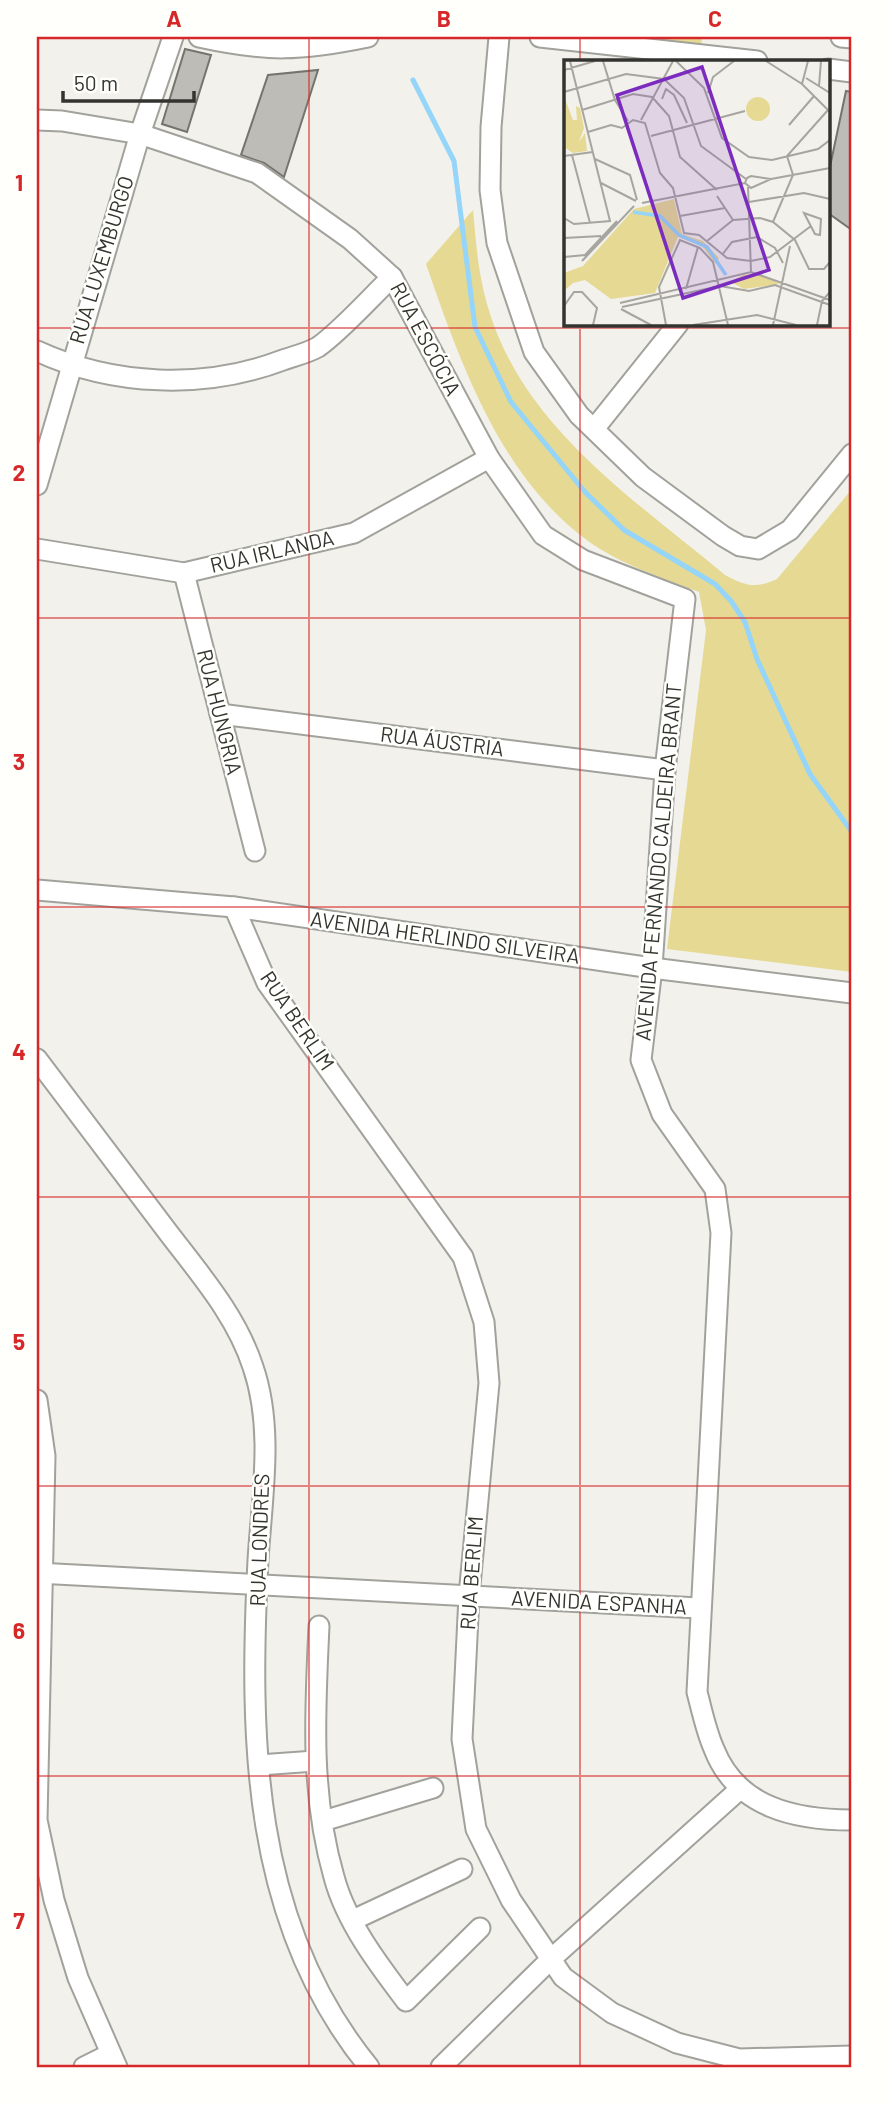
<svg xmlns="http://www.w3.org/2000/svg" width="889" height="2104" font-family="Barlow,sans-serif">
  <style>
    .green { fill: #e5d993 }
    .lines { fill: none; stroke-linecap: round; stroke-linejoin: round }
    .stream { stroke: #94d5f9; stroke-width: 5 }
    .building { fill: #bdbcb6; stroke: #74736d; stroke-width: 2 }
    .minor-casing { stroke: #a2a29c; stroke-width: 23 }
    .minor { stroke: #fff; stroke-width: 19 }
    .grid { fill: none; stroke: #d62828; stroke-width: 2; stroke-opacity: 0.55 }
    .labels { text-anchor: middle; stroke-width: 5; stroke-linejoin: round; paint-order: stroke }
    .street-label { font-size: 21px; fill: #333330; stroke: #fffffc }
    .inset-river { fill: none; stroke: #94d5f9; stroke-width: 3.5 }
    .inset-road { fill: none; stroke: #a6a5a0; stroke-width: 2 }
    .view { fill: #7b2cbf; fill-opacity: 0.15; stroke: #7b2cbf; stroke-width: 3.5 }
    .inset-edge { fill: none; stroke: #333330; stroke-width: 3.5 }
    .neatline { fill: none; stroke: #d62828; stroke-width: 2.5 }
    .grid-label { font-size: 23px; text-anchor: middle; font-weight: bold; fill: #d62828 }
  </style>
  <rect width="100%" height="100%" fill="#f2f1eb"/>
  <g class="green">
    <path d="M 617,37 L 702,37 L 701,47 Z"/>
    <path d="M 473,210 C 476,242 478,273 487,304 C 521,426 633,498 725,575 C 745,586 756,589 777,579 L 852,489 L 852,972 L 667,949 L 706,630 L 699,592 C 662,578 620,564 588,541 C 500,477 460,362 426,264 Z"/>
  </g>
  <g class="lines">
    <path class="stream" d="M 413,80 L 454,161 L 475,327 L 511,402 L 585,492 L 624,530 L 715,584 L 731,601 L 745,622 L 757,659 L 810,774 L 852,832"/>
  </g>
  <g class="building">
    <path d="M 185,49 L 211,55 L 187,132 L 162,124 Z"/>
    <path d="M 318,70 L 284,177 L 264,163 L 241,155 L 268,75 Z"/>
    <path d="M 846,91 L 852,92 L 852,230 L 828,213 L 828,176 Z"/>
  </g>
  <g class="lines">
    <g class="minor-casing">
      <g id="minor">
        <path d="M 199,37 C 267,52 300,51 368,37"/>
        <path d="M 499,37 L 491,127 L 490,190 L 497,243 L 534,352 L 579,415 L 643,477 L 723,536 L 740,546 L 758,549 L 790,530 L 852,454"/>
        <path d="M 540,37 L 757,61"/>
        <path d="M 841,37 L 852,38"/>
        <path d="M 828,69 L 852,72"/>
        <path d="M 37,120 L 62,121 L 140,134 L 257,173 L 350,239 L 392,277 L 489,458 L 543,535 L 583,560 L 685,599 L 665,770 L 652,968 L 641,1060 L 662,1114 L 715,1189 L 721,1233 L 697,1692 C 702,1711 706,1731 714,1749 C 737,1808 796,1820 852,1820"/>
        <path d="M 37,351 C 113,386 204,390 283,360 C 294,356 308,353 318,347 C 341,331 371,297 392,277"/>
        <path d="M 594,429 L 678,324"/>
        <path d="M 37,485 L 140,134 L 173,37"/>
        <path d="M 37,549 L 184,573 L 354,533 L 489,458"/>
        <path d="M 184,573 L 255,851"/>
        <path d="M 220,714 L 665,770"/>
        <path d="M 37,890 L 234,907 L 652,968 L 852,993"/>
        <path d="M 234,907 L 267,983 L 463,1257 L 484,1322 L 489,1383 L 469,1596 L 462,1739 L 476,1829 L 511,1900 L 563,1977 L 612,2013 L 677,2043 L 739,2059 L 852,2056"/>
        <path d="M 37,1059 C 79,1115 122,1171 164,1227 C 197,1271 236,1314 253,1367 C 274,1428 262,1496 258,1560 C 249,1738 251,1923 369,2067"/>
        <path d="M 37,1400 L 45,1456 L 37,1820 L 54,1900 L 78,1978 L 117,2067"/>
        <path d="M 37,1573 L 699,1608"/>
        <path d="M 319,1626 C 315,1711 310,1794 334,1877 C 346,1922 378,1964 406,2001 L 480,1928"/>
        <path d="M 259,1765 L 315,1761"/>
        <path d="M 323,1821 L 433,1788"/>
        <path d="M 353,1920 L 462,1869"/>
        <path d="M 84,2067 L 110,2054"/>
        <path d="M 441,2067 L 551,1959 L 740,1789"/>
      </g>
    </g>
    <use href="#minor" class="minor"/>
  </g>
  <path class="grid" d="M 309,37 L 309,2067M 580,37 L 580,61M 580,324 L 580,2067M 37,328 L 852,328M 37,618 L 852,618M 37,907 L 852,907M 37,1197 L 852,1197M 37,1486 L 852,1486M 37,1776 L 852,1776"/>
  <g class="labels">
    <g class="street-label">
      <text transform="translate(102 260) rotate(-73)" y="7">RUA LUXEMBURGO</text>
      <text transform="translate(425 339) rotate(62)" y="7">RUA ESCÓCIA</text>
      <text transform="translate(272 552) rotate(-13)" y="7">RUA IRLANDA</text>
      <text transform="translate(219 712) rotate(76)" y="7">RUA HUNGRIA</text>
      <text transform="translate(442 742) rotate(7)" y="7">RUA ÁUSTRIA</text>
      <text transform="translate(659 862) rotate(-85)" y="7">AVENIDA FERNANDO CALDEIRA BRANT</text>
      <text transform="translate(445 938) rotate(8)" y="7">AVENIDA HERLINDO SILVEIRA</text>
      <text transform="translate(297 1021) rotate(56)" y="7">RUA BERLIM</text>
      <text transform="translate(260 1540) rotate(-88)" y="7">RUA LONDRES</text>
      <text transform="translate(472 1573) rotate(-86)" y="7">RUA BERLIM</text>
      <text transform="translate(599 1603) rotate(3)" y="7">AVENIDA ESPANHA</text>
    </g>
  </g>
  <g transform="translate(564 60)">
    <rect width="266" height="266" fill="#f2f1eb"/>
    <path d="M 0,36 L 9,60 L 13,60 L 12,46 L 16,48 L 20,68 L 15,82 L 21,73 L 23,91 L 9,93 L 0,87 ZM182 49a12 12 0 1 1 24 0a12 12 0 1 1-24 0ZM 110,139 L 118,174 L 139,181 L 155,198 L 152,204 L 138,186 L 114,177 L 91,233 L 47,239 L 21,220 L 9,223 L 0,231 L 0,213 L 19,206 L 70,149 ZM 196,214 L 216,224 L 180,229 L 167,222 L 179,215 Z" fill="#e5d993"/>
    <path class="inset-river" d="M 69,152 L 96,156 L 115,175 L 143,187 L 162,215"/>
    <path class="inset-road" d="M 6,1 L 46,161M 39,1 L 51,40 L 64,61M 112,1 L 140,28 L 158,78 L 185,97 L 208,100 L 254,89 L 266,80M 202,1 L 238,24 L 266,52M 0,10 L 31,1M 242,18 L 266,33M 238,24 L 244,1M 255,26 L 257,1M 0,32 L 62,14 L 100,19 L 120,38 L 137,86 L 182,119M 144,33 L 149,17 L 170,1M 98,39 L 102,29 L 110,35 L 123,63M 18,50 L 69,34 L 88,37 L 105,56 L 116,97 L 153,130M 77,60 L 109,1M 225,65 L 250,36M 24,72 L 47,65 L 58,68 L 69,60 L 81,63 L 96,113 L 109,128 L 120,173 L 135,175 L 163,198 L 187,201 L 206,197 L 247,166M 87,76 L 181,51M 8,95 L 26,163M 0,96 L 29,92M 31,99 L 66,115 L 73,140M 183,118 L 187,116 L 207,119 L 187,128 L 181,123 ZM 207,119 L 266,108M 37,123 L 72,141M 184,127 L 187,212M 153,136 L 169,160M 185,142 L 240,133 L 266,139M 78,143 L 181,123M 240,153 L 257,159 L 256,175 L 251,174 ZM 116,156 L 161,148M 0,158 L 10,164 L 47,161M 209,162 L 229,115 L 223,96 L 264,50M 0,178 L 37,176M 143,181 L 169,160 L 196,158 L 209,162 L 231,180 L 245,209 L 260,209 L 266,202M 158,195 L 168,182 L 193,177 L 211,188 L 219,203M 0,197 L 21,195 L 53,161M 18,201 L 70,146M 122,229 L 134,187M 56,243 L 187,212 L 266,240M 0,246 L 10,232 L 18,232 L 33,248 L 29,265M 58,247 L 156,226 L 185,231 L 211,225 L 266,245M 57,249 L 87,265M 102,265 L 95,227 L 116,180 L 136,188 L 149,202 L 164,265M 129,265 L 193,255 L 232,265M 209,265 L 226,186M 253,265 L 258,241 L 266,232"/>
    <path class="view" d="M 138,7 L 205,210 L 119,238 L 53,35 Z"/>
    <rect width="266" height="266" class="inset-edge"/>
  </g>
  <rect width="889" height="2104" fill="none" stroke="#fffffc" stroke-width="77"/>
  <path d="M63 91v10h131v-10" fill="none" stroke="#333330" stroke-width="3.5"/>
  <text x="74" y="91" font-size="21" fill="#333330" stroke="#fffffc" stroke-width="5" paint-order="stroke">50 m</text>
  <rect x="38" y="38" width="812" height="2028" class="neatline"/>
  <g class="grid-label">
    <text x="174" y="27">A</text>
    <text x="444" y="27">B</text>
    <text x="715" y="27">C</text>
    <text x="19" y="191">1</text>
    <text x="19" y="481">2</text>
    <text x="19" y="770">3</text>
    <text x="19" y="1060">4</text>
    <text x="19" y="1350">5</text>
    <text x="19" y="1639">6</text>
    <text x="19" y="1929">7</text>
  </g>
</svg>
